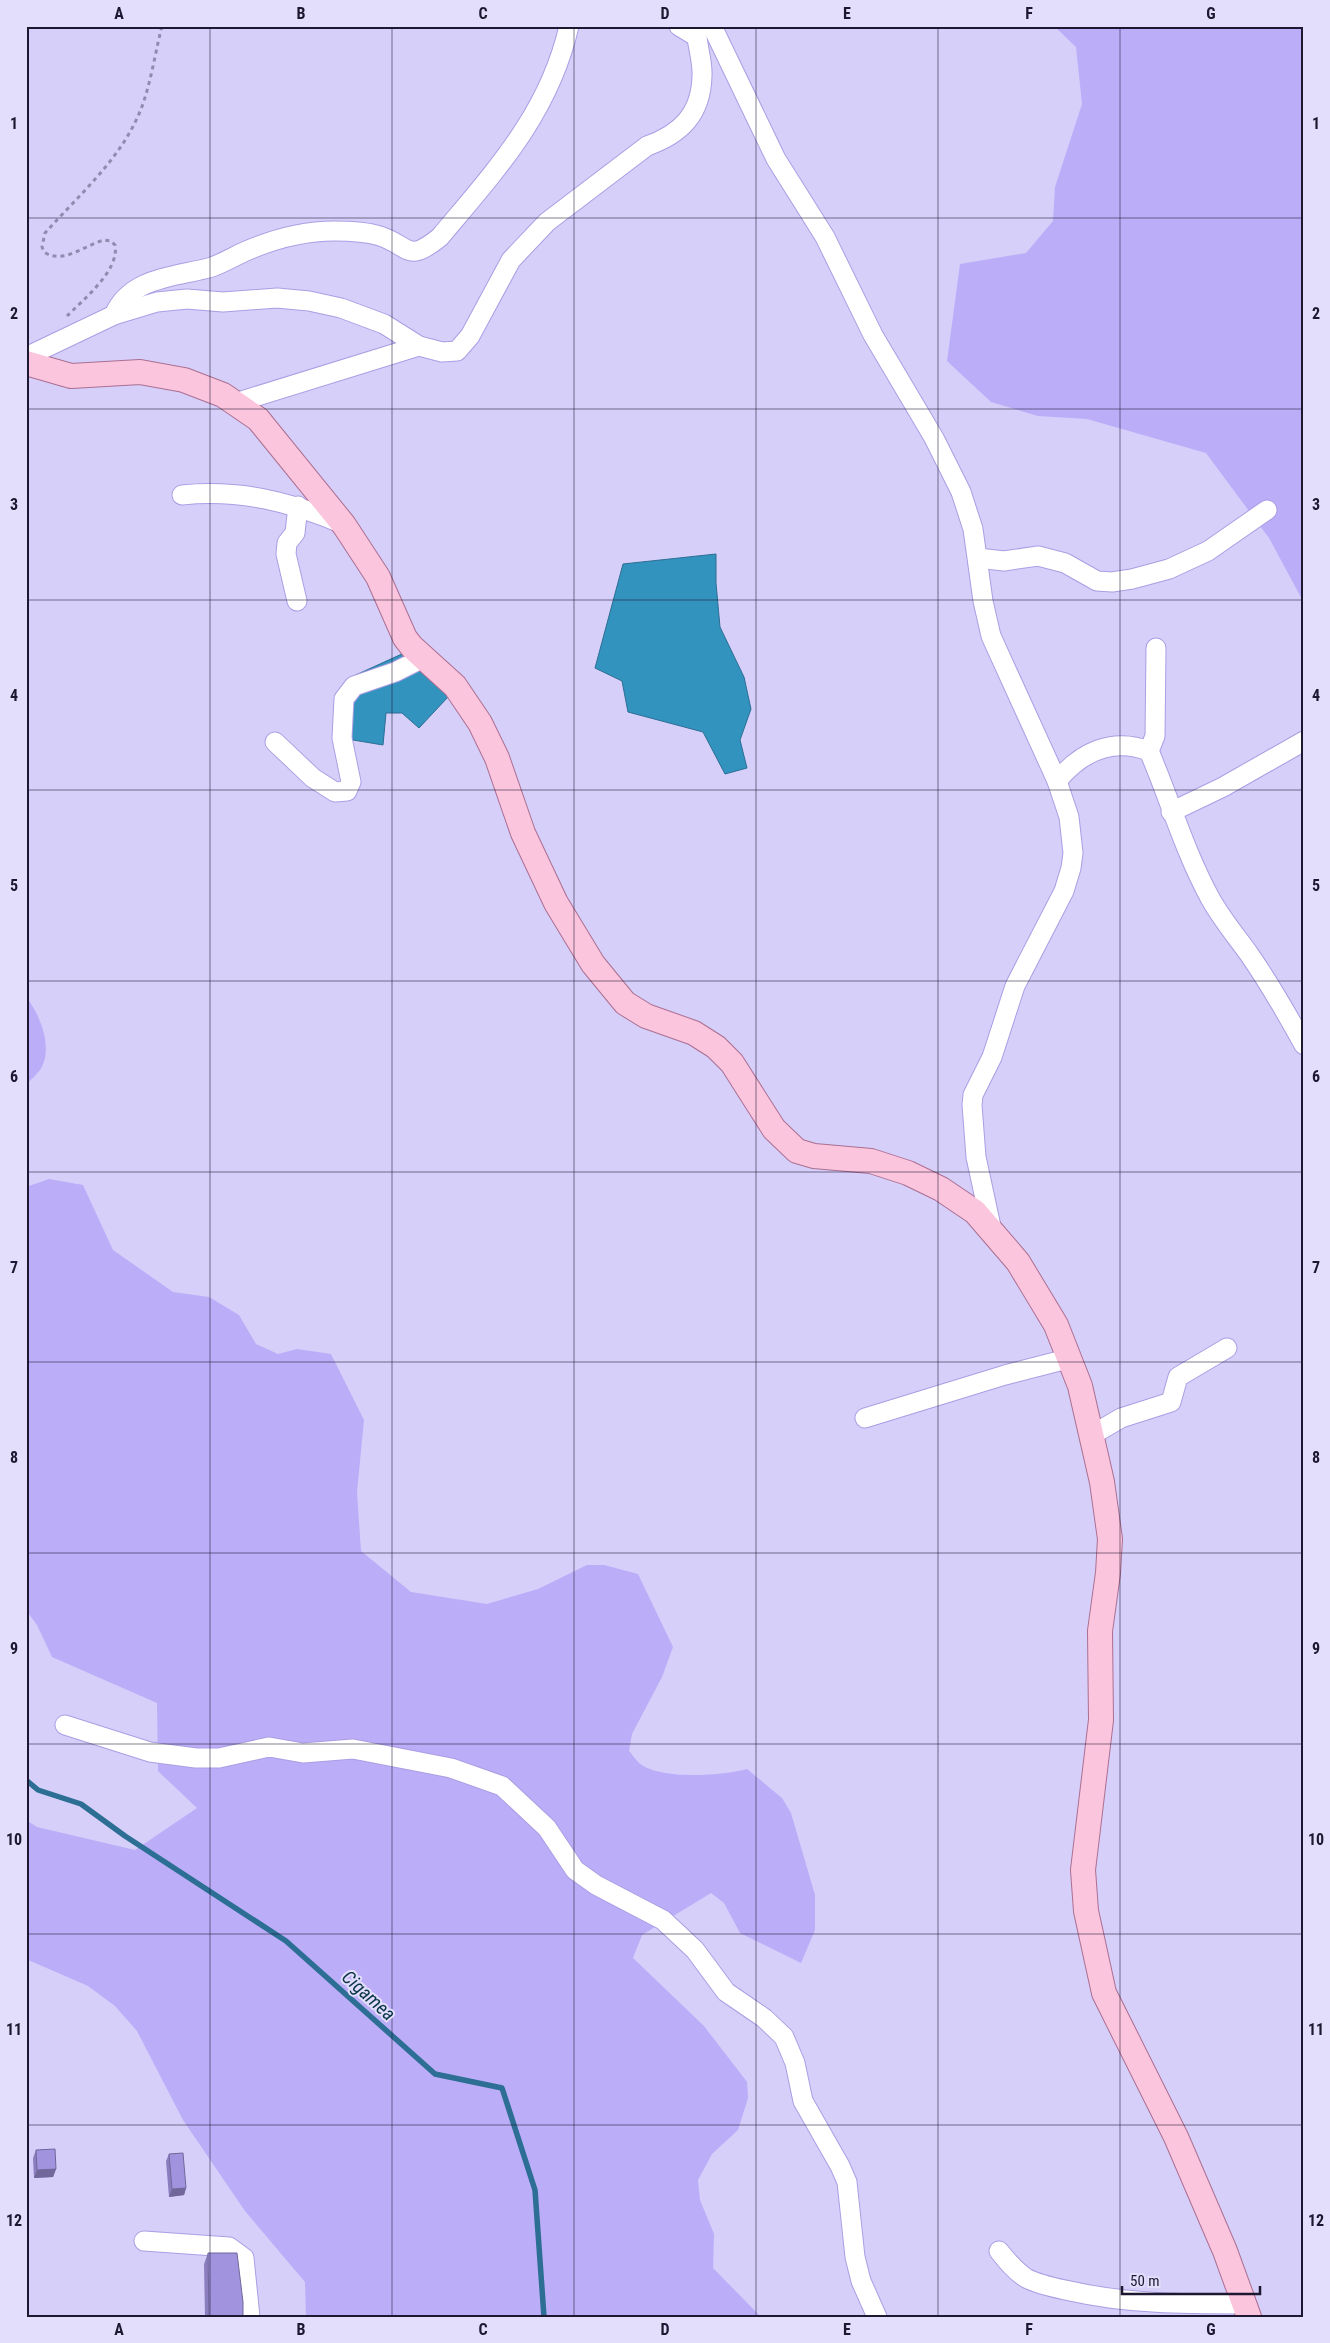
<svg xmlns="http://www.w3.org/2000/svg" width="1330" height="2343" font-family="'Roboto Condensed',sans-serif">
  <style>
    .green { fill: #bbadf8 }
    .water { fill: #3393bf; stroke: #2c6e94 }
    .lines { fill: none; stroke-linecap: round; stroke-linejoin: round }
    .stream { stroke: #2c6e94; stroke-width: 5.5 }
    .minor-casing { stroke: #ab9ee3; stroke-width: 21 }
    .major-casing { stroke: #ab6f92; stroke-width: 26 }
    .path { stroke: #928bb0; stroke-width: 3; stroke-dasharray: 4 4; stroke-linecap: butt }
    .minor { stroke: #fff; stroke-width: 19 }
    .major { stroke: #fbc5dd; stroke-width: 24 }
    .wall { fill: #8b7ebf }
    .shaded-wall { fill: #71679b }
    .building { fill: #a293de; stroke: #71679b }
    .grid { fill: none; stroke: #1d1731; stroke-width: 1; stroke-opacity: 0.55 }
    .labels { text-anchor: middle; stroke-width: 4; stroke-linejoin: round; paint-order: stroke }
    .water-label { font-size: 19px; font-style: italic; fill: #0a3447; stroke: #e3defb }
    .neatline { fill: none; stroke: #1d1731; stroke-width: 2 }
    .grid-label { font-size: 16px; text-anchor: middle; font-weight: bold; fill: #1d1731 }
  </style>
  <rect width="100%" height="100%" fill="#d6cffa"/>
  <g class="green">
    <path d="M 1054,26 L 1304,26 L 1304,603 L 1269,538 L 1206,453 L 1087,419 L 1038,416 L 991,402 L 947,361 L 960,264 L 1026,253 L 1053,221 L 1055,187 L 1082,104 L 1076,47 Z"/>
    <path d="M 26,997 C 40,1014 54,1049 40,1070 C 36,1075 31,1080 26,1084 Z"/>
    <path d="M 49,1179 L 83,1185 L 113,1250 L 173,1292 L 209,1297 L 239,1315 L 256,1344 L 278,1354 L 297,1349 L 331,1354 L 364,1420 L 357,1492 L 361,1551 L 411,1592 L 487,1604 L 538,1589 L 587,1565 L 604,1565 L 638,1574 L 673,1647 L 662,1677 L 632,1734 L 629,1751 C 632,1754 635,1759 639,1763 C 659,1780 722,1776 747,1769 L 782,1798 L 791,1813 L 815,1895 L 815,1930 L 801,1963 L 740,1933 L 724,1903 L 711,1893 L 642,1935 L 633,1958 L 704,2026 L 747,2082 L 748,2098 L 738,2130 L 712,2154 L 698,2180 L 700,2200 L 714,2234 L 713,2268 L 761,2317 L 306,2317 L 305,2282 L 245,2211 L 183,2120 L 137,2031 L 115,2006 L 88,1986 L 26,1959 L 26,1820 L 37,1827 L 135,1850 L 197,1808 L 158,1771 L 157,1703 L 52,1657 L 37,1625 L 26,1610 L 26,1187 Z"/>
  </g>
  <g class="water">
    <path d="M 716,554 L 716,583 L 720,627 L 744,677 L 751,709 L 740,740 L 747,768 L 725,774 L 703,732 L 628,712 L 622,681 L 595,668 L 623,564 Z"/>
    <path d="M 404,653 L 448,697 L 419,728 L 402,713 L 386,713 L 383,745 L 341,738 L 347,679 Z"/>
  </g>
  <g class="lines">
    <path class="stream" d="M 26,1780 L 38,1790 L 81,1804 L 125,1836 L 286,1941 L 435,2074 L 502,2088 L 535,2190 L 544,2317"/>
    <g class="minor-casing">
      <g id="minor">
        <path d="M 679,26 L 697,37"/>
        <path d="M 712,26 L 776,159 L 825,237 L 873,335 L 934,438 L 961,492 L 973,529 L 983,601 L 991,636 L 1057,781 L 1069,817 L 1073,853 L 1071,868 L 1064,891 L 1015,986 L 992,1057 L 973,1095 L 972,1105 L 976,1157 L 992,1231"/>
        <path d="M 114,315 C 131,276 177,277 212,267 C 223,263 235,256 246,251 C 274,239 304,231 334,231 C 348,231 367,232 380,236 C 410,246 407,264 440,237 C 495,171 549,114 569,26"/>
        <path d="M 26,357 L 114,315 L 157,302 L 187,299 L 223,302 L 277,298 L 309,301 L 341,308 L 384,324 L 419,346 L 442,352 L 457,351 L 470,336 L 511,260 L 547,222 L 647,146 C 681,134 701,114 702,76 C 703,60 696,43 696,26"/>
        <path d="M 235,403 L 419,346"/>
        <path d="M 182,495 C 240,489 291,502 343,524"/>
        <path d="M 978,558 L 1004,561 L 1038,556 L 1065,563 L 1097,581 L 1112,582 L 1132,579 L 1169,569 L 1208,551 L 1267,510"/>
        <path d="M 297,601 L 286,554 L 287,543 L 295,533 L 298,506"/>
        <path d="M 275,742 L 313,778 L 335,792 L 347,791 L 351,782 L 342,738 L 344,699 L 354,686 L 395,672 L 423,658"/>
        <path d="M 1149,751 L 1155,736 L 1156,648"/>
        <path d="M 1057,781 C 1081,752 1112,737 1149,751 C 1170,800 1184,850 1210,898 C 1221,918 1236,936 1249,954 C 1269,983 1287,1014 1304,1045"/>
        <path d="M 1171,812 L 1223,787 L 1304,741"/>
        <path d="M 865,1418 L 1005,1375 L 1071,1358"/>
        <path d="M 1092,1435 L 1121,1418 L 1171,1402 L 1178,1377 L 1227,1348"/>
        <path d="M 65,1725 L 150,1752 L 196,1758 L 219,1758 L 269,1747 L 303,1753 L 353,1749 L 451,1768 L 502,1786 L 547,1828 L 575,1870 L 596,1885 L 663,1920 L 695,1950 L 726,1992 L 764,2018 L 784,2037 L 795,2063 L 803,2101 L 840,2166 L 847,2182 L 855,2257 L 861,2281 L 877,2317"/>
        <path d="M 144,2241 L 229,2247 L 244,2258 L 250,2317"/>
        <path d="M 999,2251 C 1007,2261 1015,2271 1026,2278 C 1039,2285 1056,2288 1070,2291 C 1127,2304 1185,2304 1243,2304"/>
      </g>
    </g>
    <g class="major-casing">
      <path id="major" d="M 26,363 L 71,376 L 140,372 L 184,380 L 223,395 L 258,419 L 344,525 L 378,577 L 405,638 L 412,647 L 455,686 L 480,723 L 497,758 L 523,833 L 556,903 L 593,964 L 625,1003 L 646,1016 L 694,1033 L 716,1047 L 732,1063 L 774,1129 L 797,1151 L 814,1156 L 871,1161 L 908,1173 L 941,1189 L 975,1212 L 1018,1262 L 1056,1325 L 1080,1386 L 1102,1482 L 1110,1539 L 1108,1573 L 1100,1631 L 1101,1720 L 1083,1870 L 1086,1911 L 1104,1993 L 1176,2137 L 1225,2251 L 1249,2317"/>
    </g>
    <path class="path" d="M 67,316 C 83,300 120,270 115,245 L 111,241 L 104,240 C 85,245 63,265 44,252 L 42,247 L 45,233 C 79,195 122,158 141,109 C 151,83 155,53 162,26"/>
    <use href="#minor" class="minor"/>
    <use href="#major" class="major"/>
  </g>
  <g class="wall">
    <path d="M 36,2150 L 56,2169 L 53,2177 L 34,2178 L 33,2158 Z"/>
    <path d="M 169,2154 L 186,2188 L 184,2195 L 169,2197 L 166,2161 Z"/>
    <path d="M 208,2253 L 243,2317 L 205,2317 L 204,2264 Z"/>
  </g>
  <g class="shaded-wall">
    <path d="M 56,2169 L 53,2177 L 34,2178 L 37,2170 Z"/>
    <path d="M 186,2188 L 184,2195 L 169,2197 L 172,2189 Z"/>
  </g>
  <g class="building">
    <path d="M 55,2149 L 56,2169 L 37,2170 L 36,2150 Z"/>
    <path d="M 183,2153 L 186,2188 L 172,2189 L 169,2154 Z"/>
    <path d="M 208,2253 L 237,2253 L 243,2302 L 243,2317 L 209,2317 Z"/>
  </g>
  <path class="grid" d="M 210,26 L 210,2317M 392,26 L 392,2317M 574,26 L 574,2317M 756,26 L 756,2317M 938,26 L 938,2317M 1120,26 L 1120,2317M 26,218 L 1304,218M 26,409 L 1304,409M 26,600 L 1304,600M 26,790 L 1304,790M 26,981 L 1304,981M 26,1172 L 1304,1172M 26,1362 L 1304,1362M 26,1553 L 1304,1553M 26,1744 L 1304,1744M 26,1934 L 1304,1934M 26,2125 L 1304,2125"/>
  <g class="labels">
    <g class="water-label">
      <text transform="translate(369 1995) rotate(42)" y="7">Cigamea</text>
    </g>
  </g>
  <rect width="1330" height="2343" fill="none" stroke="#e3defb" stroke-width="55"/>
  <path d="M1122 2286v8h138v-8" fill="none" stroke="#1d1731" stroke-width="2.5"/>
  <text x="1130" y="2286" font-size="15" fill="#1d1731" stroke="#e3defb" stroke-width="4" paint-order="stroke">50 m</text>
  <rect x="28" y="28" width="1274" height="2288" class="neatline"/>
  <g class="grid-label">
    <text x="119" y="19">A</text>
    <text x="301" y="19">B</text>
    <text x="483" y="19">C</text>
    <text x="665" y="19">D</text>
    <text x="847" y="19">E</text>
    <text x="1029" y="19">F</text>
    <text x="1211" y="19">G</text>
    <text x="14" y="129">1</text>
    <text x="1316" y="129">1</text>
    <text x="14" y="319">2</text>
    <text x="1316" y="319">2</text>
    <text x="14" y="510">3</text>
    <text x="1316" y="510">3</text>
    <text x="14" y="701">4</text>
    <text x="1316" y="701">4</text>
    <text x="14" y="891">5</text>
    <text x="1316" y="891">5</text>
    <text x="14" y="1082">6</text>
    <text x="1316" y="1082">6</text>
    <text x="14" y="1273">7</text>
    <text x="1316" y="1273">7</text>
    <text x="14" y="1463">8</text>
    <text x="1316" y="1463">8</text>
    <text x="14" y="1654">9</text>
    <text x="1316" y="1654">9</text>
    <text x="14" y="1845">10</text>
    <text x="1316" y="1845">10</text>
    <text x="14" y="2035">11</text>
    <text x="1316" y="2035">11</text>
    <text x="14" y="2226">12</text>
    <text x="1316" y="2226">12</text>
    <text x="119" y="2335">A</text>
    <text x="301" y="2335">B</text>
    <text x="483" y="2335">C</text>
    <text x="665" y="2335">D</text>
    <text x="847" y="2335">E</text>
    <text x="1029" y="2335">F</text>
    <text x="1211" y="2335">G</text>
  </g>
</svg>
